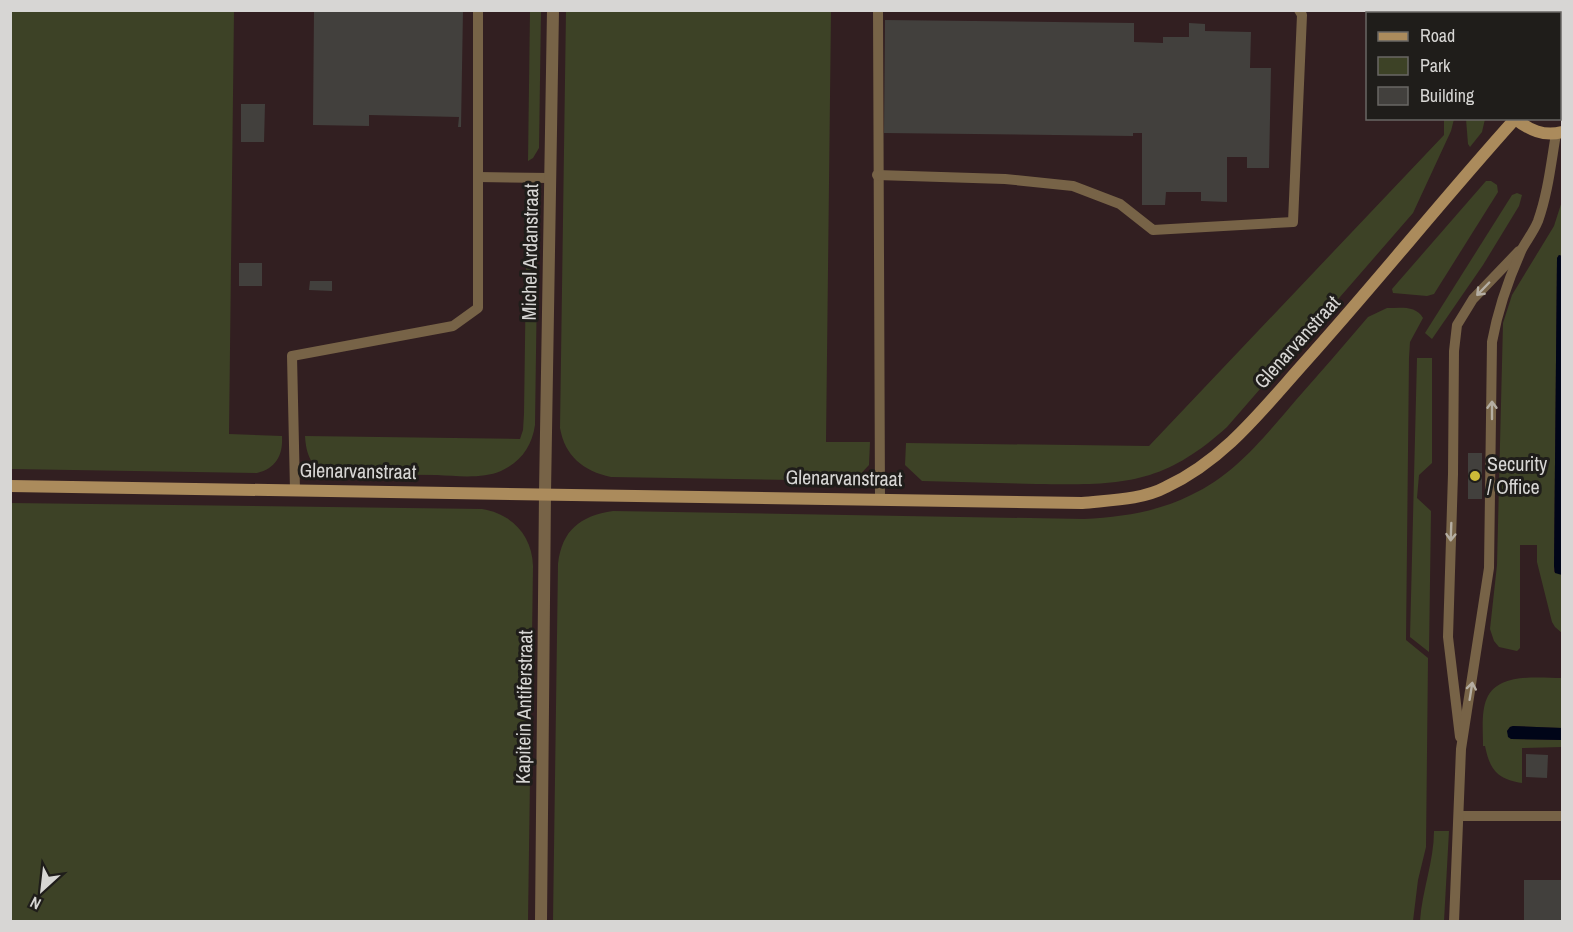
<svg xmlns="http://www.w3.org/2000/svg" width="1573" height="932" font-family="'Archivo Narrow',sans-serif">
  <style>
    .industrial { fill: #321f21; fill-rule: evenodd }
    .green { fill: #3d4226 }
    .water { fill: #000518 }
    .building { fill: #42403d }
    .lines { fill: none; stroke-linecap: round; stroke-linejoin: round }
    .lane { stroke: #776347; stroke-width: 10 }
    .street { stroke: #776347; stroke-width: 12 }
    .secondary { stroke: #ab8b5c; stroke-width: 12 }
    .oneway { stroke: #b5aea3 }
    .poi-dot { fill: #ccb938; stroke: #1f1d1a; stroke-width: 2 }
    .labels { text-anchor: middle; stroke-width: 6; stroke-linejoin: round; paint-order: stroke }
    .street-label { font-size: 20px; fill: #d7d6d4; stroke: #1f1d1a }
    .poi-label { font-size: 20px; fill: #d7d6d4; stroke: #1f1d1a; text-anchor: start }
  </style>
  <rect width="100%" height="100%" fill="#1f1d1a"/>
  <path class="industrial" d="M 10,11 L 1562,11 L 1562,921 L 11,921 ZM 1368,14 L 1560,14 L 1560,118 L 1368,118 Z"/>
  <g class="green">
    <path d="M 11,10 L 234,11 L 229,434 L 282,436 C 283,454 277,468 257,473 L 11,469 Z"/>
    <path d="M 566,10 L 831,11 L 826,442 L 870,442 L 869,465 L 854,481 L 611,477 C 583,471 565,456 560,428 Z"/>
    <path d="M 530,11 L 541,11 L 539,148 L 533,158 L 528,161 Z"/>
    <path d="M 1560,45 L 1562,46 L 1562,113 L 1560,114 Z"/>
    <path d="M 1444,119 L 1454,119 L 1451,131 L 1413,213 L 1227,427 C 1162,486 1120,485 1036,484 C 998,483 960,482 922,481 L 905,465 L 906,443 L 1149,446 L 1444,135 Z"/>
    <path d="M 1466,119 L 1485,119 L 1482,132 L 1470,147 L 1468,144 Z"/>
    <path d="M 1486,181 L 1491,181 L 1497,185 L 1498,192 L 1434,294 L 1427,296 L 1393,293 L 1392,289 Z"/>
    <path d="M 1517,193 L 1522,195 L 1519,206 L 1483,265 L 1432,339 L 1425,333 L 1512,195 Z"/>
    <path d="M 527,196 L 535,203 L 538,211 L 535,425 C 532,446 521,462 501,471 C 482,479 457,476 437,475 C 402,475 366,474 330,474 C 311,469 306,454 305,436 L 520,439 L 523,430 L 524,414 Z"/>
    <path d="M 1562,201 L 1562,256 L 1559,255 L 1557,258 L 1554,566 L 1554,572 L 1562,574 L 1562,633 L 1555,627 L 1552,622 L 1537,562 L 1537,545 L 1520,545 L 1520,648 L 1517,651 L 1499,647 L 1494,641 L 1490,629 L 1497,565 L 1503,323 L 1512,295 L 1554,226 Z"/>
    <path d="M 1387,308 C 1400,308 1416,305 1423,318 L 1410,342 L 1409,358 L 1406,640 L 1428,658 L 1426,847 L 1418,880 L 1413,921 L 553,921 L 558,564 C 562,530 580,516 613,511 L 1084,519 C 1122,517 1157,512 1191,495 C 1235,475 1265,436 1296,400 C 1320,373 1344,345 1368,317 Z"/>
    <path d="M 1417,358 L 1432,358 L 1432,463 L 1419,475 L 1417,498 L 1431,511 L 1429,652 L 1410,637 Z"/>
    <path d="M 11,503 L 482,509 C 512,514 532,535 533,566 L 528,921 L 11,921 Z"/>
    <path d="M 1562,678 L 1562,728 L 1513,726 L 1510,727 L 1507,731 L 1511,739 L 1562,740 L 1562,747 L 1522,748 L 1522,783 C 1497,779 1490,770 1485,746 L 1483,746 C 1483,731 1481,711 1487,698 C 1499,672 1540,678 1562,678 Z"/>
    <path d="M 1434,831 L 1449,831 L 1444,921 L 1420,921 C 1422,891 1434,861 1434,831 Z"/>
  </g>
  <g class="water">
    <path d="M 1559,255 L 1562,256 L 1562,575 L 1555,573 L 1554,566 L 1557,258 Z"/>
    <path d="M 1513,726 L 1562,728 L 1562,740 L 1511,739 L 1508,737 L 1507,731 L 1510,727 Z"/>
  </g>
  <g class="building">
    <path d="M 314,10 L 463,10 L 461,127 L 458,127 L 459,117 L 369,115 L 369,126 L 313,125 Z"/>
    <rect x="1410" y="10" width="16" height="4"/>
    <path d="M 885,20 L 1134,23 L 1134,42 L 1163,43 L 1163,37 L 1189,37 L 1189,23 L 1205,24 L 1205,31 L 1251,32 L 1250,68 L 1271,68 L 1269,168 L 1247,168 L 1247,157 L 1227,157 L 1227,202 L 1201,201 L 1201,192 L 1166,192 L 1165,205 L 1142,205 L 1142,133 L 1133,133 L 1133,136 L 884,133 Z"/>
    <path d="M 241,104 L 265,104 L 264,142 L 241,142 Z"/>
    <rect x="239" y="263" width="23" height="23"/>
    <path d="M 310,281 L 332,281 L 332,291 L 309,290 Z"/>
    <rect x="1468" y="453" width="14" height="46"/>
    <path d="M 1526,754 L 1548,755 L 1547,778 L 1526,777 Z"/>
    <rect x="1524" y="880" width="38" height="42"/>
  </g>
  <g class="lines">
    <g class="lane">
      <path d="M 878,10 L 880,498"/>
      <path d="M 877,175 L 1005,179 L 1073,186 L 1120,204 L 1153,230 L 1293,222 L 1302,15 L 1299,10"/>
      <path d="M 478,177 L 550,178"/>
      <path d="M 295,490 L 292,356 L 453,326 L 478,308 L 478,10"/>
      <path d="M 1460,737 L 1448,637 L 1453,474 L 1454,351 L 1457,325 L 1473,299 L 1519,251"/>
      <path d="M 1459,816 L 1562,816"/>
      <path d="M 1454,922 L 1461,749 L 1489,568 L 1492,342 C 1498,309 1508,280 1522,249 C 1527,240 1534,231 1538,221 C 1548,193 1551,163 1556,134"/>
    </g>
    <path class="street" d="M 541,922 L 545,493 L 553,10"/>
    <g class="secondary">
      <path d="M 1498,10 L 1500,14"/>
      <path d="M 1528,10 L 1529,14"/>
      <path d="M 1560,26 L 1562,26"/>
      <path d="M 1514,118 C 1529,130 1544,137 1562,132"/>
      <path d="M 10,486 L 1082,503 C 1109,500 1142,500 1166,487 C 1224,460 1262,410 1304,363 C 1376,283 1443,199 1515,119"/>
    </g>
  </g>
  <defs><path id="oneway-shaft" d="M-6 0H5M1.5-3L5.5 0L1.5 3" fill="none" stroke-width="1.6" stroke-linecap="round" stroke-linejoin="round" transform="scale(1.5)"/></defs>
  <g class="oneway">
    <use href="#oneway-shaft" transform="translate(1483 289) rotate(134)"/>
    <use href="#oneway-shaft" transform="translate(1492 410) rotate(-90)"/>
    <use href="#oneway-shaft" transform="translate(1451 532) rotate(92)"/>
    <use href="#oneway-shaft" transform="translate(1471 691) rotate(-81)"/>
  </g>
  <circle class="poi-dot" cx="1475" cy="476" r="6"/>
  <g class="labels">
    <g class="street-label">
      <text transform="translate(530 252) rotate(-89)" y="7">Michel Ardanstraat</text>
      <text transform="translate(1297 342) rotate(-48)" y="7">Glenarvanstraat</text>
      <text transform="translate(358 471) rotate(1)" y="7">Glenarvanstraat</text>
      <text transform="translate(844 478) rotate(1)" y="7">Glenarvanstraat</text>
      <text transform="translate(524 707) rotate(-89)" y="7">Kapitein Antiferstraat</text>
    </g>
    <g class="poi-label">
      <text x="1487" y="471">Security<tspan x="1487" dy="23">/ Office</tspan></text>
    </g>
  </g>
  <rect width="1573" height="932" fill="none" stroke="#d7d6d4" stroke-width="24"/>
  <rect x="1366" y="12" width="195" height="108" fill="#1f1d1a" stroke="#696764" stroke-width="1.5"/>
  <rect x="1378" y="32" width="30" height="9" fill="#ab8b5c" stroke="#696764" stroke-width="1.5"/>
  <text x="1420" y="42" font-size="18" fill="#d7d6d4">Road</text>
  <rect x="1378" y="57" width="30" height="18" fill="#3d4226" stroke="#696764" stroke-width="1.5"/>
  <text x="1420" y="72" font-size="18" fill="#d7d6d4">Park</text>
  <rect x="1378" y="87" width="30" height="18" fill="#42403d" stroke="#696764" stroke-width="1.5"/>
  <text x="1420" y="102" font-size="18" fill="#d7d6d4">Building</text>
  <g transform="translate(42 890) rotate(207)" stroke="#1f1d1a" stroke-width="4.5" paint-order="stroke">
  <path d="M0-4.5L10 22L0 15L-10 22Z" fill="#d7d6d4"/>
  <text y="-9" font-size="16" font-weight="bold" text-anchor="middle" fill="#d7d6d4">N</text>
  </g>
</svg>
